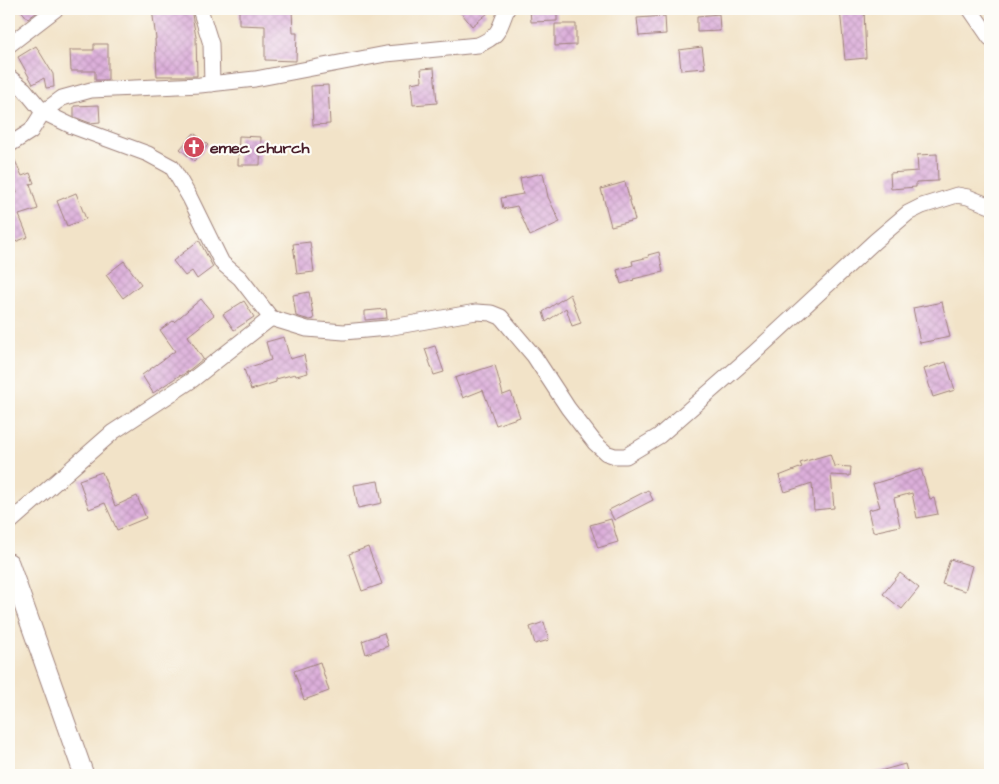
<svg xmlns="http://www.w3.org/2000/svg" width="999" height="784" font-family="'Architects Daughter',sans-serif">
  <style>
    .building { fill: url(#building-cross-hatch) }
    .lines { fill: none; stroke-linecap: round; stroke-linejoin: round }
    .minor-casing { stroke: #9e817a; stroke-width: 17 }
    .major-casing { stroke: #9e817a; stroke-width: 21 }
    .minor { stroke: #fff; stroke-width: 15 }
    .major { stroke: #fff; stroke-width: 19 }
    .labels { text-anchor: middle; stroke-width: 4.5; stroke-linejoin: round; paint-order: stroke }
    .poi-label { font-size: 16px; font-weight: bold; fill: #4a1f2b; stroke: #fdfcf7; text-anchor: start }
  </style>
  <defs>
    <pattern id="building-cross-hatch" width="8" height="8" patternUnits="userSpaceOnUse" patternTransform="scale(1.25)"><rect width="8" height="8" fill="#dcafda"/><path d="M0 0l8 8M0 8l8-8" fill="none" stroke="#be96bb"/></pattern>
  </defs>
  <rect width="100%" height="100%" fill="#fdfcf7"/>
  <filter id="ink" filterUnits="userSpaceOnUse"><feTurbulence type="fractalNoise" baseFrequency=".02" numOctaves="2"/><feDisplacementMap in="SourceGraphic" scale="10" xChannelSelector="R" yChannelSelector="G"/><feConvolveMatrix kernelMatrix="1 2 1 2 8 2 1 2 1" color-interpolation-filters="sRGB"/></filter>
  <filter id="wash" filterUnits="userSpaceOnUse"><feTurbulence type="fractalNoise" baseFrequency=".0096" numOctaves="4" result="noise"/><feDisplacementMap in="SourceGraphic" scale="20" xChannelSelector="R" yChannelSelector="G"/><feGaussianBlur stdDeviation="1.12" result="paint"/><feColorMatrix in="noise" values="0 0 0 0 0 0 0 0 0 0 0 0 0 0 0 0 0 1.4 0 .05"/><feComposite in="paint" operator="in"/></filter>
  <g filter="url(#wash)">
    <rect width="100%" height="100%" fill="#f2e3c8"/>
    <g id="blocks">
      <g class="building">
        <path d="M 20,9 L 41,9 L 28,19 Z"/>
        <path d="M 152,9 L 191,9 L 196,37 L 197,76 L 157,76 L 155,39 L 156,39 Z"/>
        <path d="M 239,9 L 292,9 L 293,33 L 297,33 L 296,61 L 265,60 L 265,26 L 239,25 Z"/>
        <path d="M 458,9 L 485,9 L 488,13 L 472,26 Z"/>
        <path d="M 530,9 L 557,9 L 557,21 L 531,22 Z"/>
        <path d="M 840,9 L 864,9 L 866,58 L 845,60 Z"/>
        <path d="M 719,14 L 720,31 L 697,32 L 697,16 Z"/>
        <path d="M 665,16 L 666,34 L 639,36 L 637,18 Z"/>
        <path d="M 555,24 L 576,24 L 576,45 L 555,46 Z"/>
        <path d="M 94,44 L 108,44 L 108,80 L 95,80 L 95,71 L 71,71 L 70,50 L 94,50 Z"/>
        <path d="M 36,46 L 53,74 L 54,87 L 46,88 L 44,78 L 33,84 L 18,57 Z"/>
        <path d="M 702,47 L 705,68 L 681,70 L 679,50 Z"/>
        <path d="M 434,68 L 437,103 L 413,105 L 411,83 L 422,81 L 421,69 Z"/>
        <path d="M 328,85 L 330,124 L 313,125 L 311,86 Z"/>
        <path d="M 99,105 L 100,122 L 90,123 L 74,117 L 74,106 Z"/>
        <path d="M 194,133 L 208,145 L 194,161 L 180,149 Z"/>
        <path d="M 239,136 L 261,137 L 260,165 L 238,165 Z"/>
        <path d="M 9,154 L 12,154 L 22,176 L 30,173 L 34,183 L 30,184 L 38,209 L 19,215 L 28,237 L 15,242 L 9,225 L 9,223 L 11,222 L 9,215 L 9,196 L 17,193 L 9,171 Z"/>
        <path d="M 937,154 L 938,181 L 916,182 L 916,187 L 891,189 L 890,173 L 918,171 L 917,155 Z"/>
        <path d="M 543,173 L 548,197 L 560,222 L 530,236 L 517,206 L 503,209 L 501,198 L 523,194 L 520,178 Z"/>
        <path d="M 625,182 L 635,220 L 611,226 L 601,189 Z"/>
        <path d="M 76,193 L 86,219 L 67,226 L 57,201 Z"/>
        <path d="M 199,240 L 213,267 L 197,279 L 192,271 L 185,276 L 173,261 Z"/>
        <path d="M 310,242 L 314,272 L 297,274 L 293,244 Z"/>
        <path d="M 659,252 L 663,272 L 633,279 L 634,280 L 621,284 L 617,270 L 633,265 L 632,261 L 649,257 L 648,255 Z"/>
        <path d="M 124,261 L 141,284 L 123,298 L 106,275 Z"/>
        <path d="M 309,292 L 314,319 L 310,320 L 296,316 L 293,295 Z"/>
        <path d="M 570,294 L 581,323 L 572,326 L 566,308 L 546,322 L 543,312 Z"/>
        <path d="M 201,299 L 214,315 L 188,336 L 203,359 L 187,372 L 181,376 L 180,375 L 153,393 L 142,375 L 175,351 L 160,330 L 173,321 L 174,322 Z"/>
        <path d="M 244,301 L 254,317 L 234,330 L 223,314 Z"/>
        <path d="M 942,302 L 950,337 L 920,343 L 913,308 Z"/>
        <path d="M 386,309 L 387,318 L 365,320 L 365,311 Z"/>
        <path d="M 284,337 L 290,359 L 304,355 L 308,373 L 296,376 L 295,374 L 276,379 L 276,382 L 251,390 L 244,369 L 271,360 L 266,342 Z"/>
        <path d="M 435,346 L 444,372 L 434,375 L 425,349 Z"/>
        <path d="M 946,362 L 955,390 L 933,397 L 924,369 Z"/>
        <path d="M 495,365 L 503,395 L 511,392 L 520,417 L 496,425 L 483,390 L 463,398 L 455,378 Z"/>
        <path d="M 830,454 L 834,466 L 851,467 L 850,476 L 831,475 L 834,508 L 814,510 L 812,483 L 785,492 L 779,476 L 802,467 L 800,463 L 806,461 Z"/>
        <path d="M 921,469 L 930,499 L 934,498 L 938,514 L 917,518 L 912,493 L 894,498 L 900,526 L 873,532 L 868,510 L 880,507 L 873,484 Z"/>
        <path d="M 102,472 L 115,506 L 137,496 L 146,518 L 117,530 L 105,503 L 89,509 L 79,480 Z"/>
        <path d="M 378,481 L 382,503 L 358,508 L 354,485 Z"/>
        <path d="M 648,490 L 653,500 L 614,520 L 609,510 Z"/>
        <path d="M 611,519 L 618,542 L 598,548 L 590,525 Z"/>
        <path d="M 368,547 L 382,584 L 362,591 L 349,554 Z"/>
        <path d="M 950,559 L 972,566 L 965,591 L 942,584 Z"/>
        <path d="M 900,573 L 919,588 L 902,609 L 883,594 Z"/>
        <path d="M 544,622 L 549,640 L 535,644 L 530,627 Z"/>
        <path d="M 384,633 L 388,646 L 366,654 L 362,641 Z"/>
        <path d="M 320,662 L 329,691 L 304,700 L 294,671 Z"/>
        <path d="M 905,764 L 908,775 L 873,775 L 873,773 Z"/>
      </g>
    </g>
  </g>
  <g filter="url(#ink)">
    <use href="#blocks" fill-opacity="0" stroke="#9e817a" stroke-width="1"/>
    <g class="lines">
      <g class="minor-casing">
        <g id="minor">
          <path d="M 200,9 L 211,44 L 212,84"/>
          <path d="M 970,9 L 990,38"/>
          <path d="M 9,45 L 56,9"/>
          <path d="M 9,77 L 24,89 L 43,112 L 72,126 L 148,154 L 172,167 L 190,198 L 222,263 L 240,278 L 271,318 L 307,329 L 344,332 L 387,328 L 476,312 L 491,313 L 501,317 L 534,356 L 568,408 L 595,443 L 606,453 L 615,456 L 626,456 L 659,436 L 753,354 L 875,241 L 908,213 L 922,206 L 957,195 L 968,197 L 990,206"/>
          <path d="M 9,145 L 31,131 L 43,112 L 62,98 L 91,90 L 200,85 L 255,79 L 386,54 L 478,45 C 501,35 498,30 507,9"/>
          <path d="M 9,523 L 113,432 L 192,380 L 271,318"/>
        </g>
      </g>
      <g class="major-casing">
        <path id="major" d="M 9,563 L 84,775"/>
      </g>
      <use href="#minor" class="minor"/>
      <use href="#major" class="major"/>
    </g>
  </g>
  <defs>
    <g id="church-disc" transform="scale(1.125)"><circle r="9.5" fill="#d1495b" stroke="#fdfcf7"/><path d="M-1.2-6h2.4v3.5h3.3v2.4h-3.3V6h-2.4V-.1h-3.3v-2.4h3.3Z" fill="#fff"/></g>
  </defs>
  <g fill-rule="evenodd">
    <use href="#church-disc" x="194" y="147"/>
  </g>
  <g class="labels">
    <g class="poi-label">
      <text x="210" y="153">emec church</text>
    </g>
  </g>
  <rect width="999" height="784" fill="none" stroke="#fdfcf7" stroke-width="30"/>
</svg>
